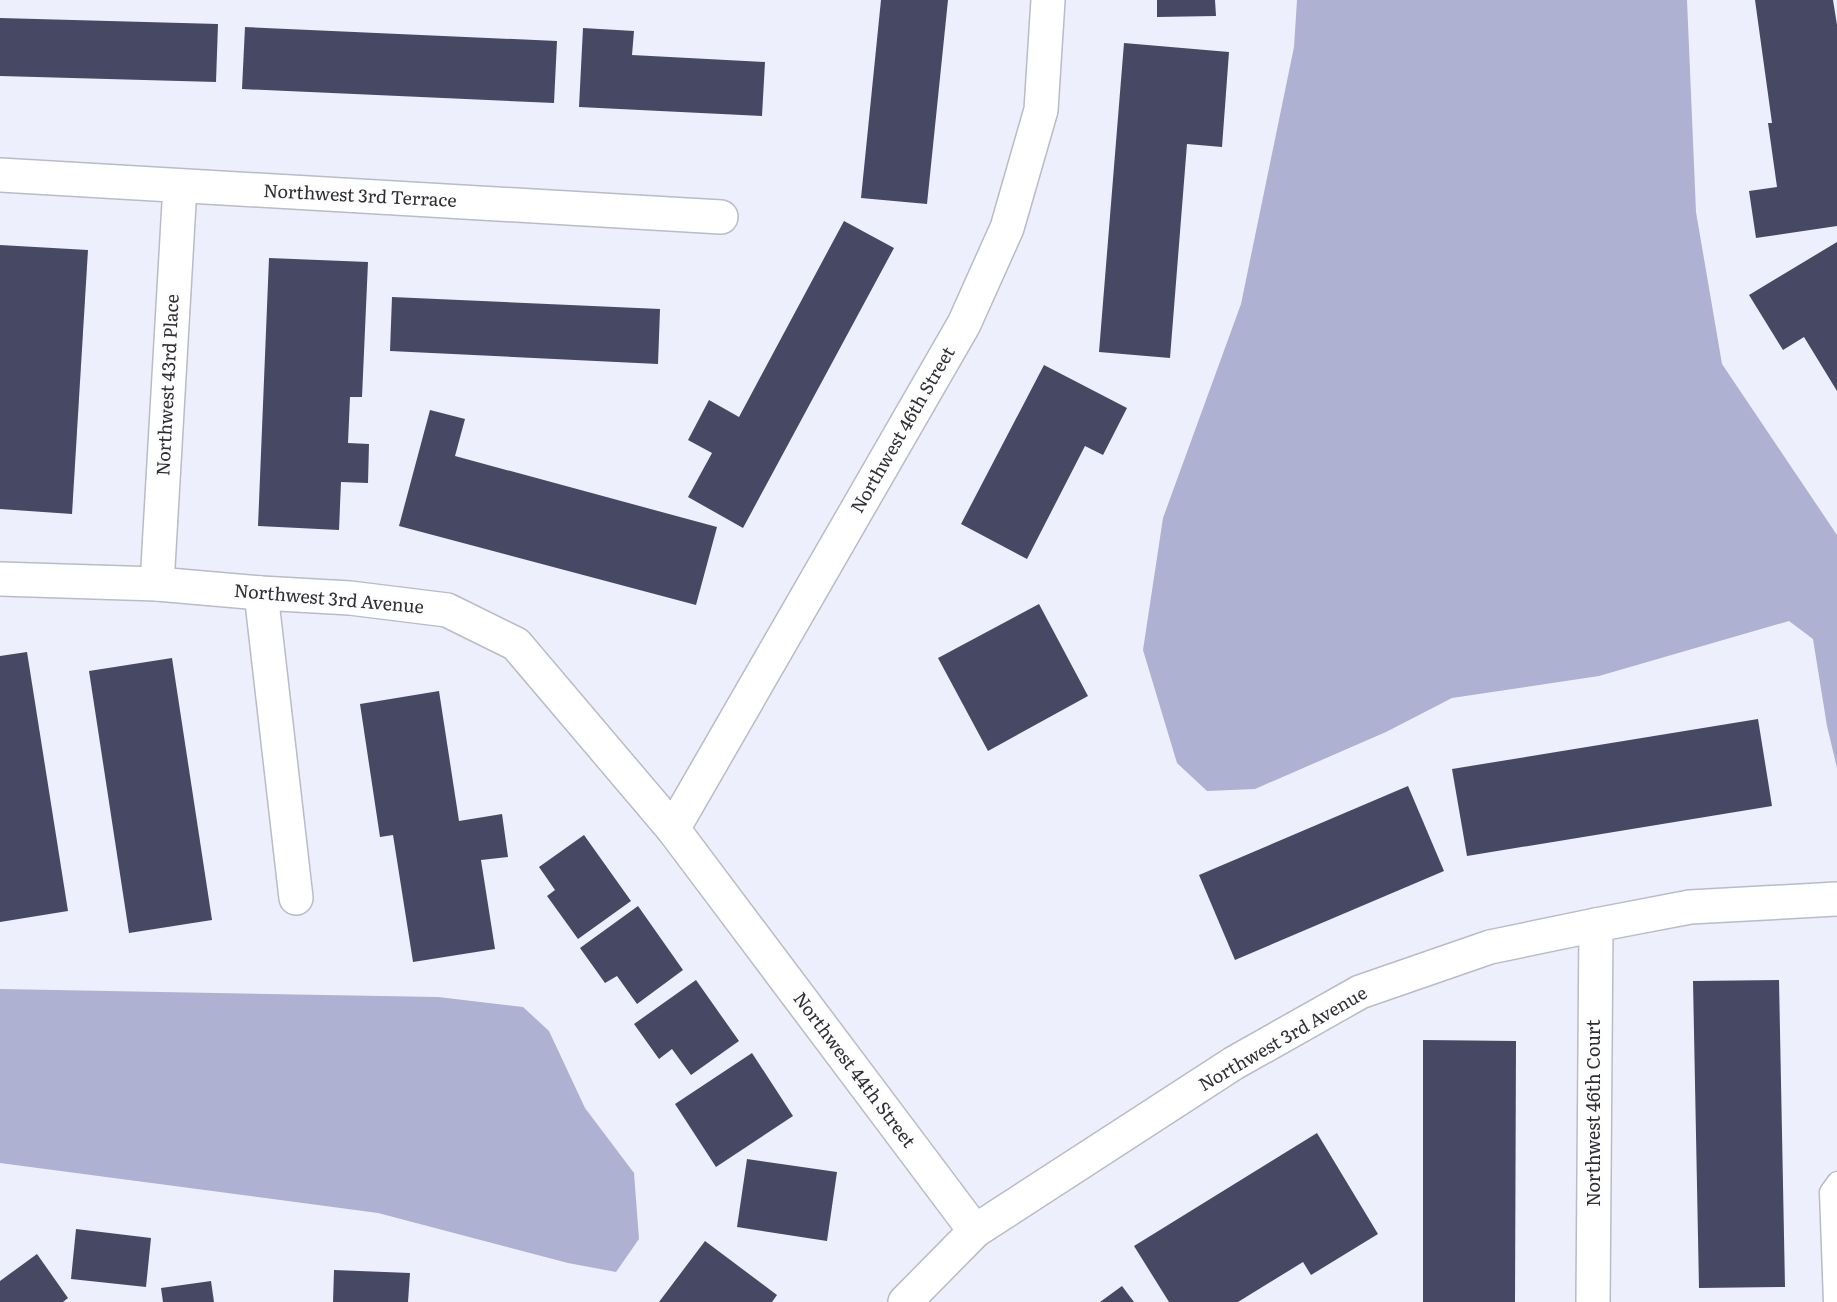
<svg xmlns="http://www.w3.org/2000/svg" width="1837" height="1302" font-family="Literata,serif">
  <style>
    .water { fill: #aeb1d1 }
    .building { fill: #474964 }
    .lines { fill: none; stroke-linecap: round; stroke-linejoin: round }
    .service-casing { stroke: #b9bbc7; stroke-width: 21 }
    .minor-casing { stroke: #b9bbc7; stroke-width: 36 }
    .service { stroke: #fff; stroke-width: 18 }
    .minor { stroke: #fff; stroke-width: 33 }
    .labels { text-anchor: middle; stroke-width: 6; stroke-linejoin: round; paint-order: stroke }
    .street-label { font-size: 18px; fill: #2e2f34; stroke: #fdfdfd }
  </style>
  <rect width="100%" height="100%" fill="#edeffc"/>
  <g class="water">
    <path d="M 1297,0 L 1687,0 L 1696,212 L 1722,364 L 1837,535 L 1837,768 L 1827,726 L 1813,639 L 1789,621 L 1599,676 L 1452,698 L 1386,732 L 1255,789 L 1207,791 L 1177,763 L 1143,650 L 1163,518 L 1241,304 L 1294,47 Z"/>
    <path d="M 0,989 L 438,997 L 523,1007 L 549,1031 L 585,1108 L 634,1173 L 639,1239 L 616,1272 L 568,1263 L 378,1213 L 0,1163 Z"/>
  </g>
  <g class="building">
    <path d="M 881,0 L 948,0 L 927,204 L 861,198 Z"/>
    <path d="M 1157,0 L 1215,0 L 1216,16 L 1157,17 Z"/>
    <path d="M 1755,0 L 1833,0 L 1837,25 L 1837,226 L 1756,238 L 1749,191 L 1777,187 L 1768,123 L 1772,123 Z"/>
    <path d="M 0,18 L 218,24 L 216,82 L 0,76 Z"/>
    <path d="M 245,27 L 557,41 L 554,103 L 242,89 Z"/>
    <path d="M 583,28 L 634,31 L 632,55 L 765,62 L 762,116 L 579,107 Z"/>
    <path d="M 1124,43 L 1229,52 L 1222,147 L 1187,144 L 1170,358 L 1099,352 Z"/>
    <path d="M 844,221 L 894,248 L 743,528 L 688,497 L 712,453 L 688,440 L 709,400 L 739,417 Z"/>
    <path d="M 1837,242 L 1837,391 L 1804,337 L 1783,350 L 1749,295 Z"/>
    <path d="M 0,245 L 88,250 L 72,514 L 0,509 Z"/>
    <path d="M 269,258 L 368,262 L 362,397 L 350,397 L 348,443 L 369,444 L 368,483 L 341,482 L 339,530 L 258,526 Z"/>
    <path d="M 392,297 L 660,309 L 658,364 L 390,351 Z"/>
    <path d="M 1044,365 L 1127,408 L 1103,455 L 1085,446 L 1027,559 L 961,524 Z"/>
    <path d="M 430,410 L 465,419 L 455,456 L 717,527 L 696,605 L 399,526 Z"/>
    <path d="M 1039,604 L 1088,696 L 988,751 L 938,658 Z"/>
    <path d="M 27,652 L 68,911 L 0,922 L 0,656 Z"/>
    <path d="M 172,658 L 212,920 L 129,933 L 89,671 Z"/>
    <path d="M 439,691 L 459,821 L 502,814 L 508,857 L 481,860 L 495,949 L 413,962 L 393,835 L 380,837 L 360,704 Z"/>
    <path d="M 1758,719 L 1772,806 L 1467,856 L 1452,769 Z"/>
    <path d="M 1408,786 L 1444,871 L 1235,960 L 1199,875 Z"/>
    <path d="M 584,835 L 631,901 L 578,939 L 547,896 L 555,890 L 539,867 Z"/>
    <path d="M 638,906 L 683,970 L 637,1004 L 617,976 L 605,983 L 580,948 Z"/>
    <path d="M 696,980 L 739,1041 L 691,1075 L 672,1049 L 659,1059 L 634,1024 Z"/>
    <path d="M 1779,980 L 1785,1287 L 1699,1288 L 1693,981 Z"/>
    <path d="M 1423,1040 L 1516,1041 L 1515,1302 L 1423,1302 Z"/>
    <path d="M 752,1053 L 793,1116 L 716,1167 L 675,1104 Z"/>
    <path d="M 1317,1133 L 1378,1234 L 1311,1275 L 1303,1262 L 1238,1302 L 1169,1302 L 1134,1246 Z"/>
    <path d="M 747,1159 L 837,1172 L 827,1241 L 737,1227 Z"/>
    <path d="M 76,1229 L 151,1238 L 146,1287 L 71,1279 Z"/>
    <path d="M 705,1241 L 777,1295 L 772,1302 L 659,1302 Z"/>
    <path d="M 37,1254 L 68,1298 L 63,1302 L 0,1302 L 0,1281 Z"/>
    <path d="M 334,1270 L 410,1273 L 408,1302 L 333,1302 Z"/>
    <path d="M 211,1281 L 214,1302 L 163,1302 L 161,1288 Z"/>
    <path d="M 1122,1286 L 1134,1302 L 1100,1302 Z"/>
  </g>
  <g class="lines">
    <g class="service-casing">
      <path id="service" d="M 1833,1302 L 1829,1192 L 1837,1181"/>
    </g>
    <g class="minor-casing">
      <g id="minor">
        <path d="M 0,175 L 721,217"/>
        <path d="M 0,579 L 157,584 L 261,593 L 350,598 L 447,610 L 516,644 L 673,829 L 975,1231"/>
        <path d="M 157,584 L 180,186"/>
        <path d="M 261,593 L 296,898"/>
        <path d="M 673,829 L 964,324 L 1007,228 L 1041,110 L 1048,0"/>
        <path d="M 905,1302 L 975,1231 L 1234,1063 L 1360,992 L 1490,947 L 1596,925 L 1690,907 L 1837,899"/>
        <path d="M 1593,1302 L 1596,925"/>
      </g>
    </g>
    <use href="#service" class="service"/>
    <use href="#minor" class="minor"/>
  </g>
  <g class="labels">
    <g class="street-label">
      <text transform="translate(360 196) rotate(3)" y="6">Northwest 3rd Terrace</text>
      <text transform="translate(168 385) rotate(-87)" y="6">Northwest 43rd Place</text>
      <text transform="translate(903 430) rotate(-60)" y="6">Northwest 46th Street</text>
      <text transform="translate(329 599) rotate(5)" y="6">Northwest 3rd Avenue</text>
      <text transform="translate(1283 1039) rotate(-30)" y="6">Northwest 3rd Avenue</text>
      <text transform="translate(854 1070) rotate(53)" y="6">Northwest 44th Street</text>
      <text transform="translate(1594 1113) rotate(-90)" y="6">Northwest 46th Court</text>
    </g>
  </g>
</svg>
